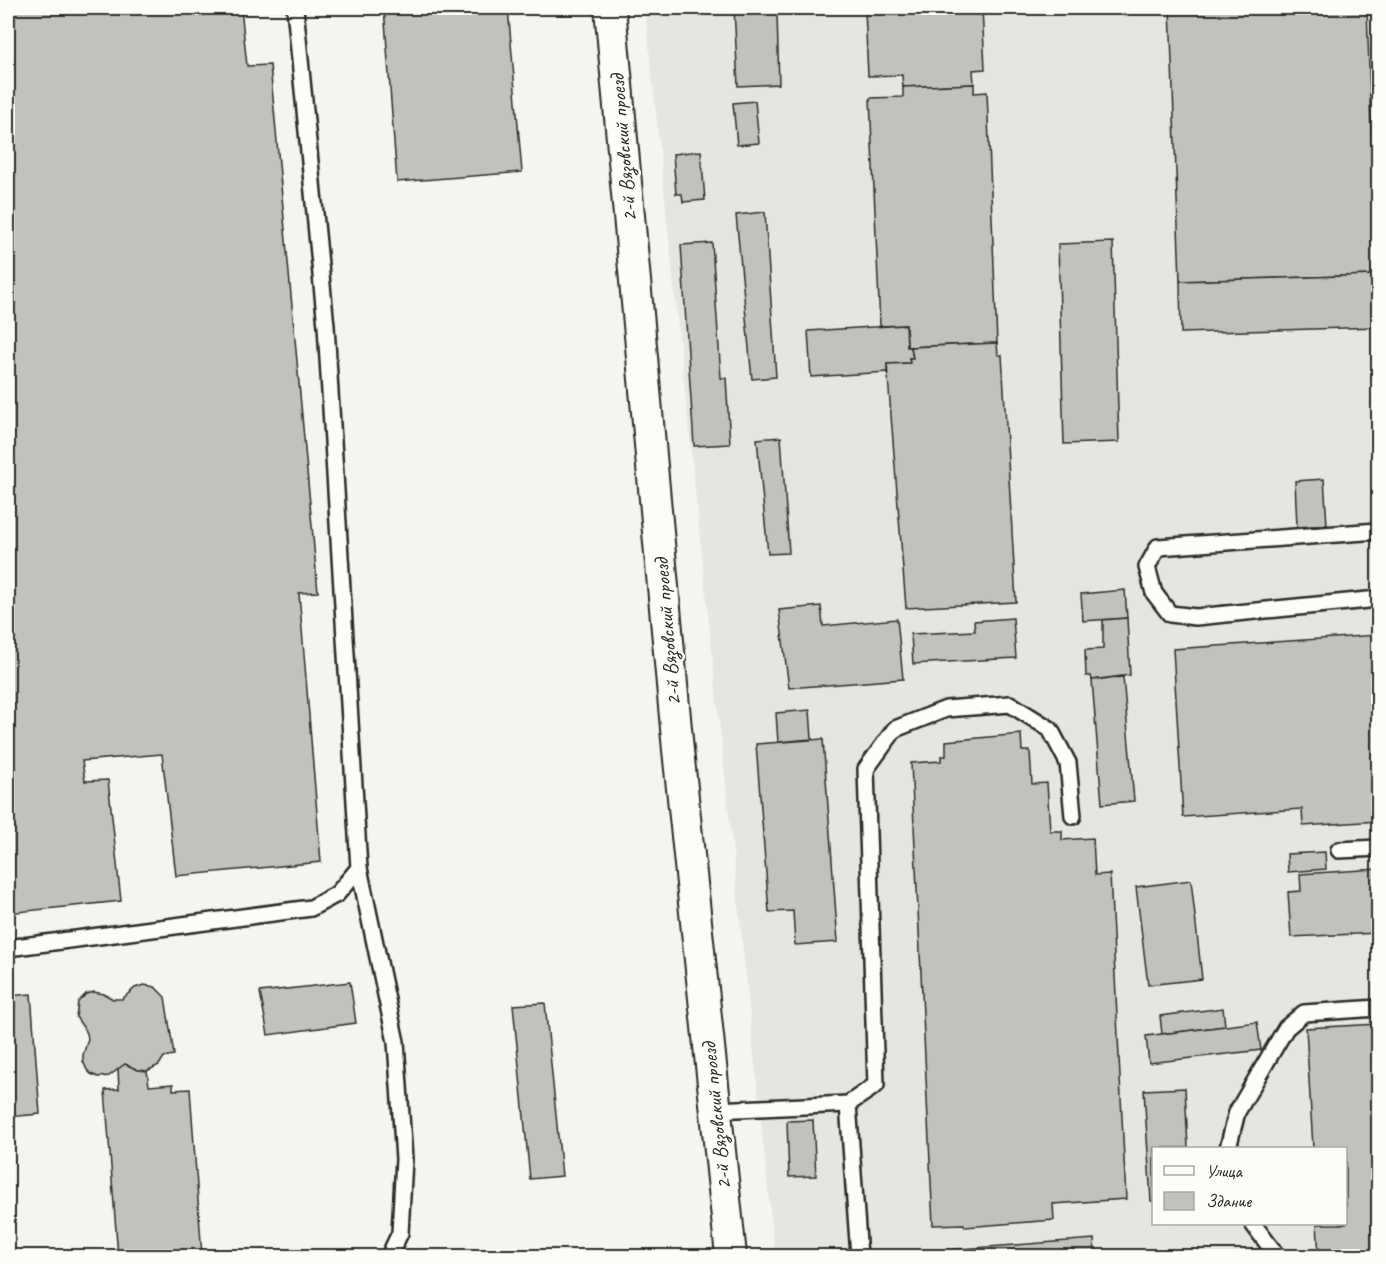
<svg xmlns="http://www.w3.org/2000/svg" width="1386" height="1264" font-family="Caveat,sans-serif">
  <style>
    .built { fill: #e6e5e0; fill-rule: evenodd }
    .building { fill: #c2c1be; stroke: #2b2b2b; stroke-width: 1.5 }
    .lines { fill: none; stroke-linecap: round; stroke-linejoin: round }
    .lane-casing { stroke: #2b2b2b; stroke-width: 20 }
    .street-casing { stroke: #2b2b2b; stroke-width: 34 }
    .lane { stroke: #fdfcf7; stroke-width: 15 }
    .street { stroke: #fdfcf7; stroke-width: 30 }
    .labels { text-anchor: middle; stroke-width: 5; stroke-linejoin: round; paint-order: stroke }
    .street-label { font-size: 21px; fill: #2b2b2b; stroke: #fdfcf7 }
  </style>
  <rect width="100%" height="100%" fill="#f5f4ef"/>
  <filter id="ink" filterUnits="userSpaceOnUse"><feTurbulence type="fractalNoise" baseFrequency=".0167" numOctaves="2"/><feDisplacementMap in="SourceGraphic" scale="12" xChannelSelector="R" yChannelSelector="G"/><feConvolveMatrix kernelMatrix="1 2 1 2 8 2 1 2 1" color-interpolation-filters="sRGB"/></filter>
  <g filter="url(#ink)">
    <path class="built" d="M 645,8 L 1378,8 L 1378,1256 L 775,1256 ZM 1154,1148 L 1346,1148 L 1346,1224 L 1154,1224 Z"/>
    <g class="building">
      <path d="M 8,8 L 241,8 L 247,66 L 270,65 L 318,592 L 299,593 L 321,862 L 176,876 L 162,754 L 82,761 L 85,781 L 108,780 L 121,901 L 8,913 Z"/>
      <path d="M 384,8 L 508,8 L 522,172 L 397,182 Z"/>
      <path d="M 734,8 L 982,8 L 985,69 L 973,70 L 974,84 L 903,87 L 902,75 L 868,76 L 865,10 L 777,14 L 779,84 L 738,86 Z"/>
      <path d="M 1170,8 L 1367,8 L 1376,275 L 1180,281 Z"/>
      <path d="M 974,84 L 974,93 L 987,92 L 997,343 L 907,347 L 906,325 L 880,326 L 870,98 L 903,97 L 903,87 Z"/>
      <path d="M 755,101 L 759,143 L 737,145 L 733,103 Z"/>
      <path d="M 701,151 L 705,200 L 683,202 L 682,194 L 676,194 L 673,154 Z"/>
      <path d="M 765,212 L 776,377 L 752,379 L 736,215 Z"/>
      <path d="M 1113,242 L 1119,442 L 1064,444 L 1058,244 Z"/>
      <path d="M 712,243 L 721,378 L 726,378 L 730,444 L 694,446 L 681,245 Z"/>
      <path d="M 1376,275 L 1378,327 L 1181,333 L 1180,281 Z"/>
      <path d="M 906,325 L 907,347 L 911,347 L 913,358 L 909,358 L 910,363 L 887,364 L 887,372 L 811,377 L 808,331 Z"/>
      <path d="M 997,343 L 998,355 L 1002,355 L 1016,602 L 906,608 L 887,364 L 910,363 L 909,358 L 913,358 L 911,347 Z"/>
      <path d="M 781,437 L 789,553 L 768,554 L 757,439 Z"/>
      <path d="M 1324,479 L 1327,525 L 1297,527 L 1295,481 Z"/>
      <path d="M 1125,590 L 1127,618 L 1083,621 L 1081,594 Z"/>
      <path d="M 821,606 L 823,626 L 897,619 L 903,679 L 789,688 L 779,610 Z"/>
      <path d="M 1013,618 L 1016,658 L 913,664 L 911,634 L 975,631 L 974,621 Z"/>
      <path d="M 1127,618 L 1130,675 L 1092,680 L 1091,676 L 1086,676 L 1085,650 L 1103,649 L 1103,620 Z"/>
      <path d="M 1378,635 L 1378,821 L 1303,826 L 1302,809 L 1183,817 L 1173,649 Z"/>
      <path d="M 1123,677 L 1134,801 L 1102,804 L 1092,680 Z"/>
      <path d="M 810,710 L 812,739 L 778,742 L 776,713 Z"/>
      <path d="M 1021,734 L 1022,751 L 1030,751 L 1032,784 L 1047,783 L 1050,831 L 1062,831 L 1062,840 L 1093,838 L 1095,875 L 1110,874 L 1126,1199 L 1053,1204 L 1054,1220 L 965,1227 L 964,1224 L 933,1225 L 911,763 L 941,761 L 941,756 L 946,756 L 946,741 Z"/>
      <path d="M 823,739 L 838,942 L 795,945 L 793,911 L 769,912 L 756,744 Z"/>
      <path d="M 1325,852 L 1326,869 L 1288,872 L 1287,854 Z"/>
      <path d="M 1378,869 L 1378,933 L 1291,937 L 1288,892 L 1301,891 L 1300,874 Z"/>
      <path d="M 1191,880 L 1202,979 L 1148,985 L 1136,887 Z"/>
      <path d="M 350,982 L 356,1023 L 268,1035 L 260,992 Z"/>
      <path d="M 144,985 L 155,987 L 165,997 L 174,1055 L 164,1057 L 159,1065 L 147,1071 L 138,1070 L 125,1064 L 109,1076 L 98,1077 L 91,1074 L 87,1070 L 83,1061 L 83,1055 L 88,1039 L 87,1033 L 76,1017 L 78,1002 L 86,994 L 94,992 L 104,994 L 113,999 L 122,999 L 135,988 Z"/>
      <path d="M 31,994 L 40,1114 L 8,1117 L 8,996 Z"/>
      <path d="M 545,1003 L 562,1176 L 530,1179 L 513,1005 Z"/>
      <path d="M 1223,1008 L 1225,1026 L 1162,1034 L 1160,1016 Z"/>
      <path d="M 1257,1022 L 1261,1050 L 1149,1063 L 1146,1036 Z"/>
      <path d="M 1378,1024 L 1378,1254 L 1319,1256 L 1317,1224 L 1346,1224 L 1346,1148 L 1313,1148 L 1306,1028 Z"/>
      <path d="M 125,1064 L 138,1070 L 147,1071 L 149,1086 L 173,1084 L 173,1090 L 190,1089 L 202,1256 L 118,1256 L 105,1090 L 119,1089 L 118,1069 Z"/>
      <path d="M 1185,1088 L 1188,1148 L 1154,1148 L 1154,1201 L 1151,1201 L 1144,1090 Z"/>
      <path d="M 813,1120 L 816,1176 L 789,1177 L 787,1121 Z"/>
      <path d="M 1094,1239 L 1095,1256 L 927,1256 L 935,1256 L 935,1251 Z"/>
    </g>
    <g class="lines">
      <g class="lane-casing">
        <g id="lane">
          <path d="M 1378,531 L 1158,547 L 1147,567 L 1154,593 L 1170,614 L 1196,617 L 1378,599"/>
          <path d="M 1339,850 L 1378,848"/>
          <path d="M 359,868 L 396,1042 L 404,1159 L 400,1233 L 389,1256"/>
          <path d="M 8,948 L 311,908 L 337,894 L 359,868 L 326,326 L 295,8"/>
          <path d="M 848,1104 L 859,1256"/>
          <path d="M 715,1110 L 848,1104 L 876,1085 L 866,769 L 895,729 L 946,709 L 1010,704 L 1050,729 L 1068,763 L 1073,816"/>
          <path d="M 1228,1148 L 1237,1112 L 1286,1028 L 1304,1013 L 1378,1008"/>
          <path d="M 1253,1224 L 1277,1256"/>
        </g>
      </g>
      <g class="street-casing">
        <path id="street" d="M 610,8 L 678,750 L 731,1256"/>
      </g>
      <use href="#lane" class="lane"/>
      <use href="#street" class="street"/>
    </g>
  </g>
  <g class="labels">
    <g class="street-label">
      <text transform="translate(623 148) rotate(-95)" y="7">2-й Вязовский проезд</text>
      <text transform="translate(667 632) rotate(-95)" y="7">2-й Вязовский проезд</text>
      <text transform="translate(716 1116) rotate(-96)" y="7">2-й Вязовский проезд</text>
    </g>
  </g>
  <rect width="1386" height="1264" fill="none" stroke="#fdfcf7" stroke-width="30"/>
  <rect x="15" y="15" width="1356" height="1234" fill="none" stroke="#2b2b2b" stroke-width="2" filter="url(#ink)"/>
  <rect x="1152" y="1147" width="195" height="78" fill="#fdfcf7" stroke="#a9a8a5" stroke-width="1.5"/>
  <rect x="1164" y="1166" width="30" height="9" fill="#fdfcf7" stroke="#a9a8a5" stroke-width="1.5"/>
  <text x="1206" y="1177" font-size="18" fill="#2b2b2b">Улица</text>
  <rect x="1164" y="1192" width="30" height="18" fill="#c2c1be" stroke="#a9a8a5" stroke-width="1.5"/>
  <text x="1206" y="1207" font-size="18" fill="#2b2b2b">Здание</text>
</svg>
